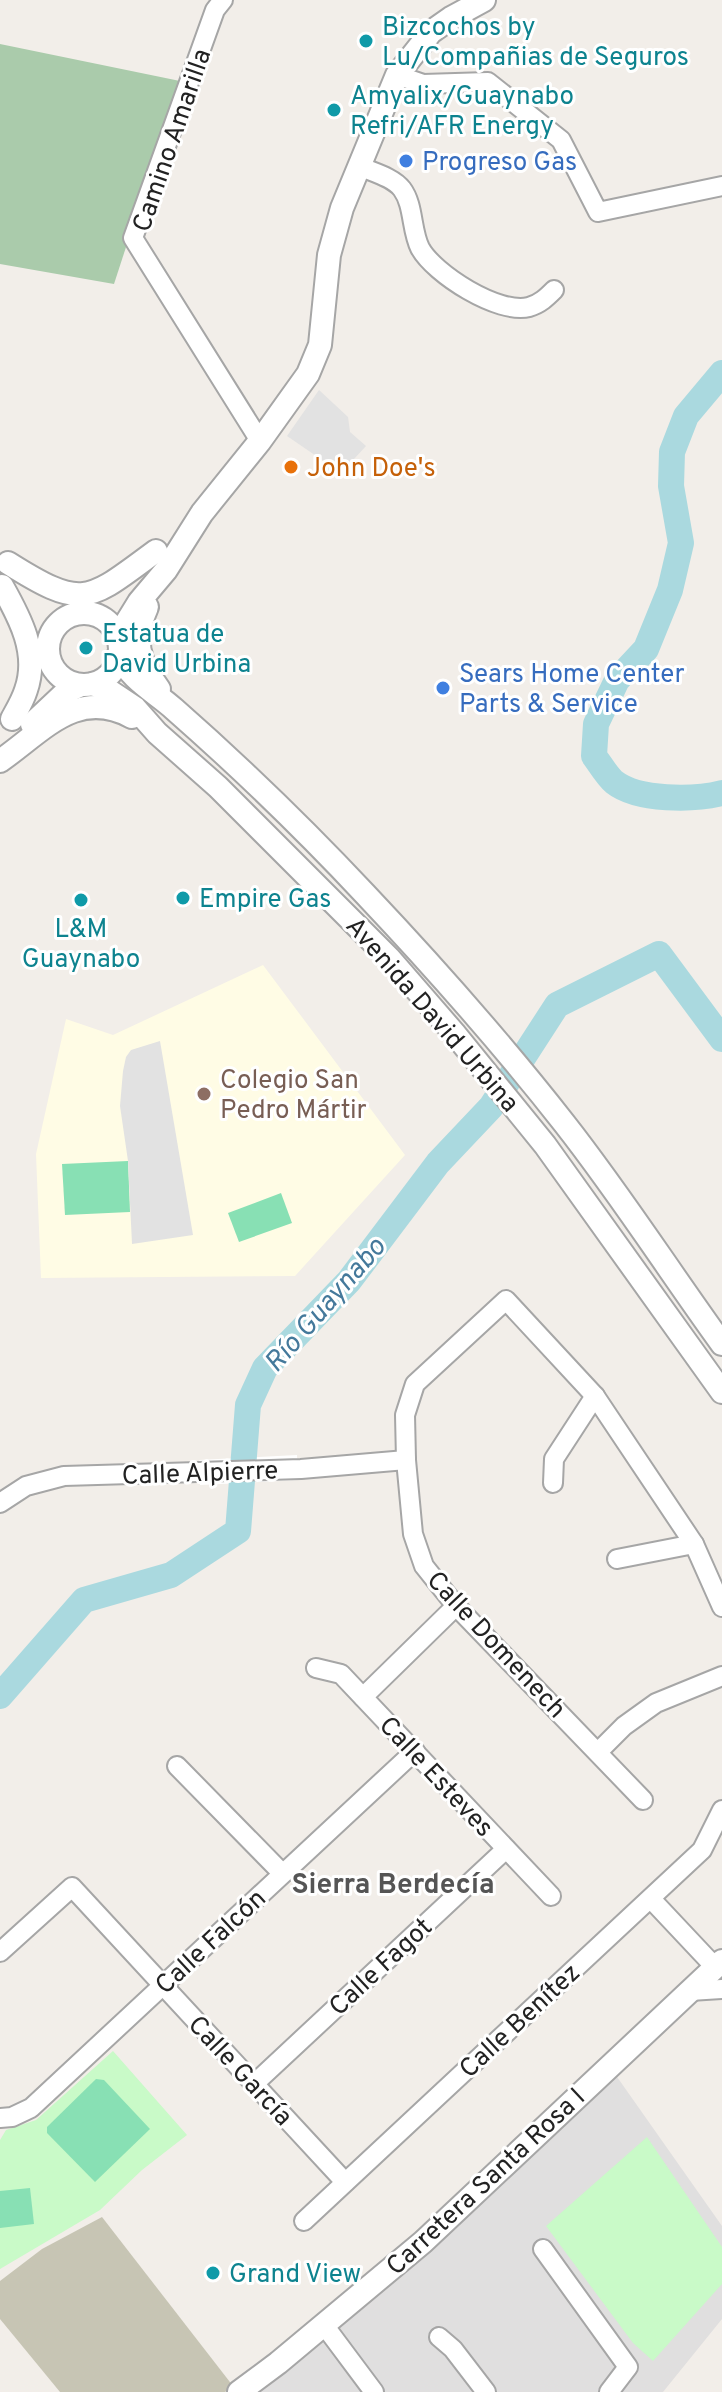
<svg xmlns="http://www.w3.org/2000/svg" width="722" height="2392" font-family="Overpass,sans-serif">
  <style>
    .residential { fill: #e0dfdf }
    .education { fill: #fffce5 }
    .construction { fill: #c7c5b4 }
    .cemetery { fill: #aacbab }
    .park { fill: #c9fac8 }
    .pitch { fill: #88e0b4 }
    .parking { fill: #e2e2e2 }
    .pier { fill: #fff }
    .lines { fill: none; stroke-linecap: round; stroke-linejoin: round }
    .river { stroke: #aad9df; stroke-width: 26 }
    .minor-casing { stroke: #a6a6a6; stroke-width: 22 }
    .tertiary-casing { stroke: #a6a6a6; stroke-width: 26 }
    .minor { stroke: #fff; stroke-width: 18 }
    .tertiary { stroke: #fff; stroke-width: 22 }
    .culture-dot { fill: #0f9aa8; stroke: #fff; stroke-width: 3 }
    .shop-dot { fill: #3f7fe0; stroke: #fff; stroke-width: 3 }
    .food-dot { fill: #e8710a; stroke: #fff; stroke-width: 3 }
    .education-dot { fill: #8d6e63; stroke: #fff; stroke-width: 3 }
    .labels { text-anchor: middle; stroke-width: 6; stroke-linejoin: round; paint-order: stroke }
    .culture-label { font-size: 26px; fill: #0d838f; stroke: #fff; text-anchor: start }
    .street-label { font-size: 26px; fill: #222; stroke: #fff }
    .shop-label { font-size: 26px; fill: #366cbe; stroke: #fff; text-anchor: start }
    .food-label { font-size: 26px; fill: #c56008; stroke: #fff; text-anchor: start }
    .education-label { font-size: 26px; fill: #785e54; stroke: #fff; text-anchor: start }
    .water-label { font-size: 28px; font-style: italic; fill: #44799b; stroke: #fff }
    .neighbourhood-label { font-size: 28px; font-weight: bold; fill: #555; stroke: #fff }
  </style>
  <rect width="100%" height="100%" fill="#f2eee9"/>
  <path class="residential" d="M 615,2074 L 722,2226 L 722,2319 L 663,2392 L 259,2392 L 393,2280 Z"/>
  <path class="education" d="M 263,965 L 405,1155 L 295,1276 L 41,1278 L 36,1154 L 66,1019 L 113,1035 Z"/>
  <path class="construction" d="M 102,2217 L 233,2386 L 225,2392 L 60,2392 L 0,2319 L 0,2281 L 42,2249 Z"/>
  <path class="cemetery" d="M 0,44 L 180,81 L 114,284 L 0,264 Z"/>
  <g class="park">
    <path d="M 113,2051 L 187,2135 L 142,2170 L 100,2210 L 0,2269 L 0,2140 L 6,2130 L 36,2120 Z"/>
    <path d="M 647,2137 L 722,2247 L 722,2284 L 653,2361 L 633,2343 L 546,2226 Z"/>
  </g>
  <g class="pitch">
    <path d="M 128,1161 L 130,1212 L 65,1215 L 62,1164 Z"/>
    <path d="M 281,1193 L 292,1223 L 239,1242 L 228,1213 Z"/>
    <path d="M 96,2079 L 104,2080 L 150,2129 L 95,2182 L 47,2133 L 47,2127 Z"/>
    <path d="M 30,2188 L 34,2224 L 0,2228 L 0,2191 Z"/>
  </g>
  <g class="parking">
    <path d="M 319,390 L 348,417 L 350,432 L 366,446 L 341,473 L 287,436 Z"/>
    <path d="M 160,1041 L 193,1235 L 132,1244 L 128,1161 L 120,1106 L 123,1071 L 126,1057 L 131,1050 Z"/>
  </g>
  <path class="pier" d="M 297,1455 L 298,1480 L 200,1485 L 199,1460 Z"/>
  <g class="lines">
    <g class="river">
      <path d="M 722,373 L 686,416 L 672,452 L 671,486 L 681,543 L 670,590 L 646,649 L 617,680 L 596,724 L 594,756 C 600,764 607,776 614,782 C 638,801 694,800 722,793"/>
      <path d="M 0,1696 L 84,1600 L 171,1575 L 238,1531 L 248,1405 L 265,1368 L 349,1281 L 438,1163 L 491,1107 L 557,1005 L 659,954 L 722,1039"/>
    </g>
    <g class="minor-casing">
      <g id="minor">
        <path d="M 223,0 L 215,10 L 133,238 L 260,441"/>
        <path d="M 397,75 L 423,84 L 488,82 L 561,140 L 598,212 L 722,186"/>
        <path d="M 359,166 C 372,172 393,177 402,189 C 414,205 411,230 420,248 C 434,274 499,315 529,307 C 540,304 547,297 554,290"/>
        <path d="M 553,1483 L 554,1459 L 595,1396"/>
        <path d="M 0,1503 L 26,1486 L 64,1476 L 301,1469 L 406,1460"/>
        <path d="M 617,1559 L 694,1544"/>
        <path d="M 316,1668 L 341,1674 L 551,1896"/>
        <path d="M 363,1697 L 456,1606"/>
        <path d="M 598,1752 L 624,1726 L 656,1703 L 722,1676"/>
        <path d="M 177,1766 L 282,1873"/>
        <path d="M 643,1800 L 456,1606 L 424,1566 L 413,1534 L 406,1460 L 405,1415 L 415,1384 L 506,1300 L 595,1396 L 694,1544 L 722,1607"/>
        <path d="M 651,1899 L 715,1967"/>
        <path d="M 0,1952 L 72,1887 L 345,2182"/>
        <path d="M 690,1991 L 722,1989"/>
        <path d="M 254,2084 L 506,1849"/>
        <path d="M 0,2118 L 12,2117 L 31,2108 L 415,1751"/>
        <path d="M 304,2221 L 702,1850 L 722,1810"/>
        <path d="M 543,2249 L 628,2367 L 609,2392"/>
        <path d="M 324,2325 L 374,2392"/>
        <path d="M 439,2337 L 453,2349 L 486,2392"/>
      </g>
    </g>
    <g class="tertiary-casing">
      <g id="tertiary">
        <path d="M 8,563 C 84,611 88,601 156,551"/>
        <path d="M 2,586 C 20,618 39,653 26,690 C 23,700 17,710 12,719"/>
        <path d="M 147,607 C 132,639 138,661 159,689"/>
        <circle cx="84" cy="649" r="36"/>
        <path d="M 118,636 L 139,602 L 166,570 L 202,513 L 260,441 L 308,374 L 320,345 L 329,255 L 342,208 L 397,75 L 431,32 L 451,18 L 484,0"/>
        <path d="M 119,654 C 130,680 154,691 174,709 C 240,767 305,830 365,894 C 434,967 502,1044 564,1123 C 620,1194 669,1271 722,1344"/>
        <path d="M 93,684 L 111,692 L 135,708 L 157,733 L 218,787 L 389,958 L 454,1033 L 545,1145 L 722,1392"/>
        <path d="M 32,724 L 66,692 L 81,685"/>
        <path d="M 0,761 C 43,731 77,687 132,717"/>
        <path d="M 239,2392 L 278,2363 L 423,2242 L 722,1961"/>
      </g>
    </g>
    <use href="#minor" class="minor"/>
    <use href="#tertiary" class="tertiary"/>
  </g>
  <g class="culture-dot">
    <circle cx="366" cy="41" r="8"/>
    <circle cx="334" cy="110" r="8"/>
    <circle cx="86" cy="648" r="8"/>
    <circle cx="183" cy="898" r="8"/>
    <circle cx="81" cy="900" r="8"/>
    <circle cx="213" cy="2273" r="8"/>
  </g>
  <g class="shop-dot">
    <circle cx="406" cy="161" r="8"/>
    <circle cx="443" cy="688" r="8"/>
  </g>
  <circle class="food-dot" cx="291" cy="467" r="8"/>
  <circle class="education-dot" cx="204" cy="1094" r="8"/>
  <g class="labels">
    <g class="culture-label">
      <text x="382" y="35">Bizcochos by<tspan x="382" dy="30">Lu/Compañias de Seguros</tspan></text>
      <text x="350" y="104">Amyalix/Guaynabo<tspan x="350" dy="30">Refri/AFR Energy</tspan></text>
      <text x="102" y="642">Estatua de<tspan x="102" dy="30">David Urbina</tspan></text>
      <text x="199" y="907">Empire Gas</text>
      <text x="81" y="937" text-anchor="middle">L&amp;M<tspan x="81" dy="30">Guaynabo</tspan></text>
      <text x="229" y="2282">Grand View</text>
    </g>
    <g class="street-label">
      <text transform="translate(171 140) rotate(-71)" y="9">Camino Amarilla</text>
      <text transform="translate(433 1014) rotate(49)" y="9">Avenida David Urbina</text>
      <text transform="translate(200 1472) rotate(-2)" y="9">Calle Alpierre</text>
      <text transform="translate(497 1644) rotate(47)" y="9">Calle Domenech</text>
      <text transform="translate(437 1776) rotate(47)" y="9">Calle Esteves</text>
      <text transform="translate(210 1941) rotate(-43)" y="9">Calle Falcón</text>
      <text transform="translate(380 1966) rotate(-43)" y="9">Calle Fagot</text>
      <text transform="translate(519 2020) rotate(-43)" y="9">Calle Benítez</text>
      <text transform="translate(241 2070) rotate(47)" y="9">Calle García</text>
      <text transform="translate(485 2181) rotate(-43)" y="9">Carretera Santa Rosa I</text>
    </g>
    <g class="shop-label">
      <text x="422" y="170">Progreso Gas</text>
      <text x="459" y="682">Sears Home Center<tspan x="459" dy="30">Parts &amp; Service</tspan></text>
    </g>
    <g class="food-label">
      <text x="307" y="476">John Doe's</text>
    </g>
    <g class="education-label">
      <text x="220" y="1088">Colegio San<tspan x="220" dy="30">Pedro Mártir</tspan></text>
    </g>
    <g class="water-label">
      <text transform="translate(324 1304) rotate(-49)" y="10">Río Guaynabo</text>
    </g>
    <g class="neighbourhood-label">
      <text x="393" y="1893">Sierra Berdecía</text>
    </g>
  </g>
</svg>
